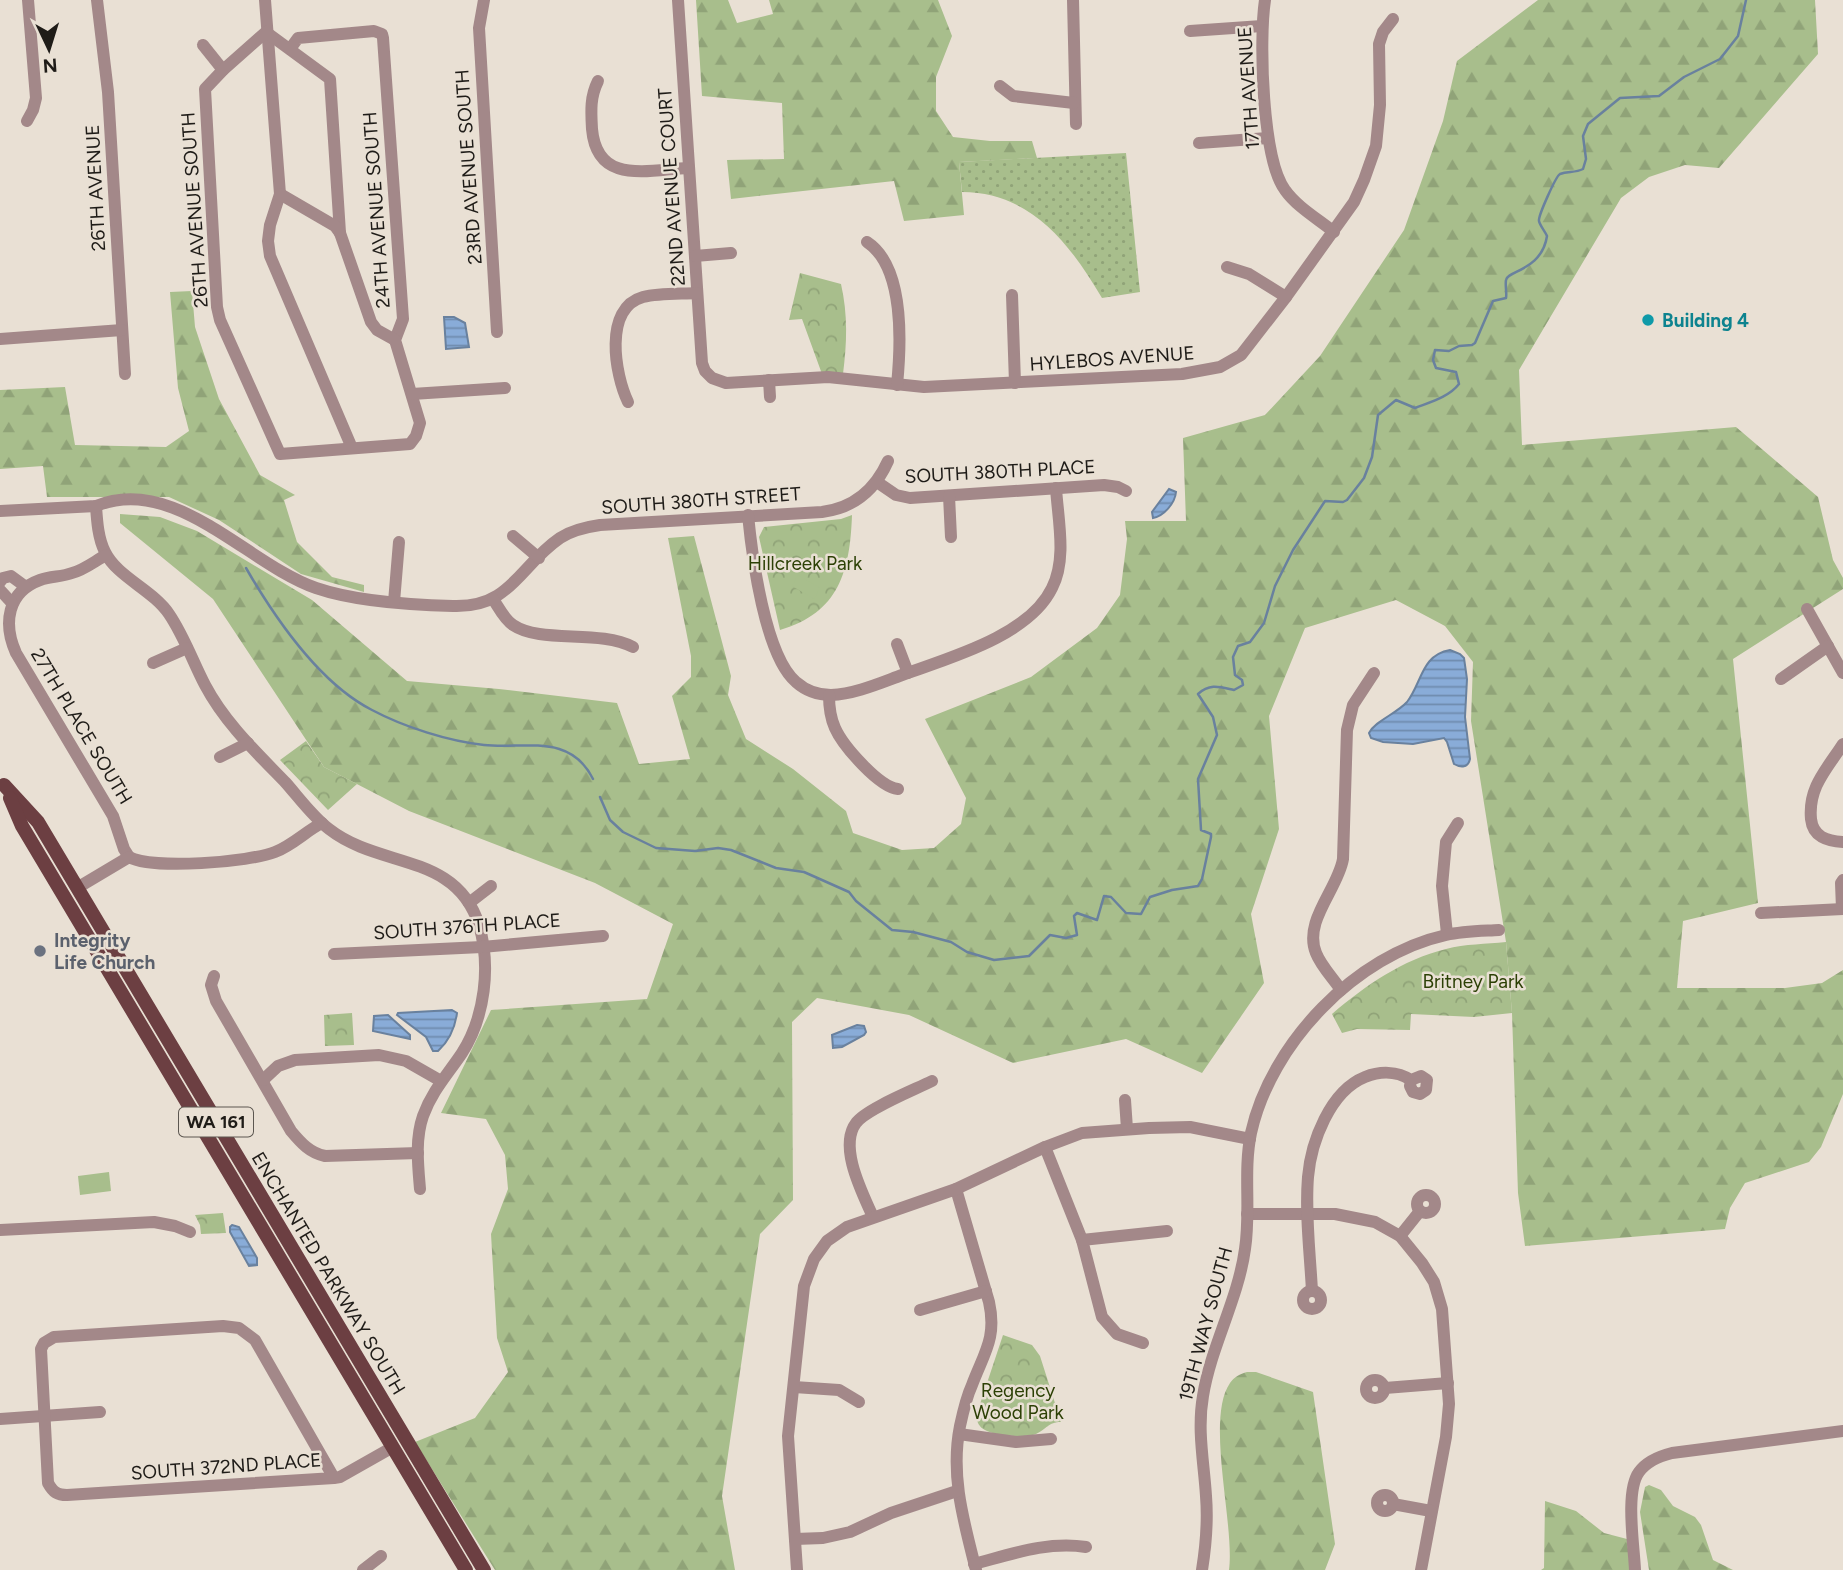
<svg xmlns="http://www.w3.org/2000/svg" width="1843" height="1570" font-family="Figtree,sans-serif">
  <style>
    .grass { fill: url(#grass-dots) }
    .forest { fill: url(#forest-firs) }
    .park { fill: url(#park-crowns) }
    .garden { fill: #a8be8c }
    .water { fill: url(#water-rules); stroke: #69819e; stroke-width: 2 }
    .lines { fill: none; stroke-linecap: round; stroke-linejoin: round }
    .stream { stroke: #69819e; stroke-width: 2.5 }
    .minor { stroke: #a38889; stroke-width: 12 }
    .major { stroke: #6c3f42; stroke-width: 14 }
    .culture-dot { fill: #0f9aa8; stroke: #e9e0d4; stroke-width: 2.5 }
    .worship-dot { fill: #6b7280; stroke: #e9e0d4; stroke-width: 2.5 }
    .labels { text-anchor: middle; stroke-width: 5; stroke-linejoin: round; paint-order: stroke }
    .shield { fill: #e9e0d4; stroke: #5c5750; stroke-width: 2 }
    .shield-label { font-size: 18px; font-weight: bold; fill: #1f1c18 }
    .street-label { font-size: 19px; fill: #1f1c18; stroke: #e9e0d4 }
    .culture-label { font-size: 19px; font-weight: bold; fill: #0d838f; stroke: #e9e0d4; text-anchor: start }
    .park-label { font-size: 19px; fill: #2c4005; stroke: #e9e0d4 }
    .worship-label { font-size: 19px; font-weight: bold; fill: #5b616d; stroke: #e9e0d4; text-anchor: start }
  </style>
  <defs>
    <pattern id="grass-dots" width="8" height="8" patternUnits="userSpaceOnUse" patternTransform="scale(1.75)"><rect width="8" height="8" fill="#a8be8c"/><path d="M2 2h.1M6 6h.1" fill="none" stroke="#90a378" stroke-width="1.8" stroke-linecap="round"/></pattern>
    <pattern id="forest-firs" width="22" height="20" patternUnits="userSpaceOnUse" patternTransform="scale(1.75)"><rect width="22" height="20" fill="#a8be8c"/><path d="M5 1l3.5 6h-7zM16 11l3.5 6h-7z" fill="#90a378"/></pattern>
    <pattern id="park-crowns" width="20" height="18" patternUnits="userSpaceOnUse" patternTransform="scale(1.75)"><rect width="20" height="18" fill="#a8be8c"/><path d="M2 6a3 3 0 1 1 6 0M12 15a3 3 0 1 1 6 0" fill="none" stroke="#90a378"/></pattern>
    <pattern id="water-rules" width="6" height="5" patternUnits="userSpaceOnUse" patternTransform="scale(1.75)"><rect width="6" height="5" fill="#89acd8"/><path d="M0 2.5h6" fill="none" stroke="#6f8bae"/></pattern>
  </defs>
  <rect width="100%" height="100%" fill="#e9e0d4"/>
  <path class="grass" d="M 1126,153 L 1140,292 L 1102,298 C 1070,244 1031,192 962,192 L 959,162 Z"/>
  <g class="forest">
    <path d="M 696,0 L 728,0 L 737,23 L 773,14 L 769,0 L 938,0 L 952,36 L 936,77 L 936,111 L 953,137 L 990,141 L 1032,141 L 1037,158 L 959,162 L 964,215 L 904,221 L 894,181 L 731,199 L 727,160 L 784,159 L 782,103 L 702,96 Z"/>
    <path d="M 1538,0 L 1815,0 L 1818,54 L 1719,168 L 1685,165 L 1649,177 L 1621,198 L 1519,370 L 1522,445 L 1736,427 L 1818,497 L 1833,560 L 1843,578 L 1843,589 L 1733,659 L 1758,903 L 1683,921 L 1677,988 L 1785,988 L 1822,983 L 1843,970 L 1843,1094 L 1821,1147 L 1809,1162 L 1745,1183 L 1730,1208 L 1725,1229 L 1525,1246 L 1518,1193 L 1512,1013 L 1506,942 L 1471,721 L 1473,662 L 1445,626 L 1396,600 L 1305,628 L 1269,716 L 1279,829 L 1251,914 L 1264,983 L 1202,1073 L 1126,1039 L 1013,1063 L 909,1015 L 817,998 L 792,1022 L 793,1200 L 760,1234 L 722,1496 L 735,1570 L 495,1570 L 415,1442 L 475,1418 L 508,1372 L 497,1338 L 491,1234 L 508,1189 L 505,1155 L 486,1119 L 441,1113 L 491,1010 L 647,999 L 673,924 L 595,883 L 409,811 L 324,767 L 213,599 L 120,523 L 120,514 L 160,517 L 197,531 L 312,600 L 407,681 L 499,689 L 617,703 L 639,764 L 690,759 L 672,696 L 691,677 L 691,656 L 668,538 L 694,536 L 731,676 L 728,695 L 746,739 L 793,769 L 846,811 L 853,833 L 902,850 L 934,848 L 961,824 L 966,798 L 925,719 L 1031,677 L 1097,628 L 1120,595 L 1127,539 L 1125,521 L 1186,521 L 1183,438 L 1265,415 L 1320,356 L 1404,230 L 1443,121 L 1457,61 Z"/>
    <path d="M 192,291 L 195,327 L 219,399 L 260,475 L 295,495 L 284,500 L 297,542 L 332,577 L 364,585 L 364,592 L 301,574 L 219,520 L 169,497 L 47,497 L 43,466 L 0,469 L 0,390 L 65,387 L 75,445 L 166,447 L 189,431 L 178,388 L 170,292 Z"/>
    <path d="M 1247,1372 L 1256,1372 L 1313,1392 L 1335,1544 L 1325,1570 L 1229,1570 C 1235,1525 1205,1419 1230,1383 C 1234,1377 1240,1374 1247,1372 Z"/>
    <path d="M 1649,1485 L 1661,1490 L 1673,1506 L 1695,1517 L 1701,1525 L 1713,1560 L 1733,1570 L 1649,1570 L 1640,1512 L 1645,1487 Z"/>
    <path d="M 1545,1501 L 1576,1511 L 1604,1533 L 1627,1539 L 1630,1570 L 1541,1570 L 1544,1568 Z"/>
  </g>
  <g class="park">
    <path d="M 800,273 L 841,284 C 848,315 847,343 843,374 L 822,374 L 802,319 L 789,320 Z"/>
    <path d="M 852,515 C 850,571 839,613 780,630 L 759,537 L 764,527 L 841,519 Z"/>
    <path d="M 306,741 L 324,767 L 357,784 L 328,810 L 280,760 Z"/>
    <path d="M 1506,942 L 1512,1013 L 1474,1017 L 1411,1014 L 1410,1030 L 1357,1029 L 1342,1033 L 1332,1014 C 1366,985 1402,960 1446,949 C 1465,944 1486,944 1506,942 Z"/>
    <path d="M 352,1013 L 354,1045 L 325,1046 L 324,1015 Z"/>
    <path d="M 223,1213 L 226,1233 L 201,1234 L 200,1225 L 195,1215 Z"/>
    <path d="M 1003,1335 L 1032,1345 L 1040,1356 L 1061,1422 C 1048,1422 1047,1429 1036,1434 C 1027,1438 994,1436 985,1430 C 979,1427 977,1422 976,1416 Z"/>
  </g>
  <g class="garden">
    <path d="M 798,575 L 820,588 L 814,599 L 792,586 Z"/>
    <path d="M 300,750 L 312,766 L 304,772 L 290,758 Z"/>
    <path d="M 109,1172 L 111,1191 L 80,1195 L 78,1176 Z"/>
  </g>
  <g class="water">
    <path d="M 444,317 L 454,317 L 465,323 L 469,347 L 446,349 Z"/>
    <path d="M 1169,489 L 1176,492 C 1175,503 1164,516 1153,518 L 1152,512 Z"/>
    <path d="M 1450,650 L 1460,654 L 1464,658 L 1467,679 L 1465,717 L 1470,759 C 1468,768 1461,768 1454,764 L 1447,742 L 1444,738 L 1413,744 L 1383,742 L 1371,738 L 1369,733 C 1375,721 1396,714 1407,702 C 1422,683 1421,655 1450,650 Z"/>
    <path d="M 452,1010 L 457,1013 C 455,1028 449,1041 438,1051 L 433,1051 L 426,1037 L 397,1015 L 398,1013 Z"/>
    <path d="M 388,1015 L 410,1035 L 410,1039 L 373,1031 L 374,1016 Z"/>
    <path d="M 857,1025 L 864,1026 L 866,1032 L 864,1035 L 842,1047 L 833,1048 L 832,1035 Z"/>
    <path d="M 232,1225 L 239,1227 L 257,1258 L 257,1265 L 249,1266 L 230,1232 L 230,1227 Z"/>
  </g>
  <g class="lines">
    <g class="stream">
      <path d="M 246,568 C 275,618 319,683 372,710 C 404,727 448,741 484,745 C 526,749 570,733 593,779"/>
      <path d="M 600,797 L 610,820 L 623,832 L 656,848 L 695,851 L 718,848 L 731,850 L 776,868 L 804,872 L 849,892 L 856,901 L 892,930 L 913,932 L 951,942 L 967,952 L 994,960 L 1029,956 L 1050,935 L 1066,938 L 1077,935 L 1074,916 L 1077,913 L 1097,920 L 1104,896 L 1111,897 L 1126,913 L 1141,914 L 1150,897 L 1172,890 L 1198,886 L 1202,879 L 1211,837 L 1211,834 L 1201,830 L 1198,779 L 1217,735 L 1213,717 L 1198,694 C 1210,683 1220,687 1234,690 L 1243,685 L 1242,680 L 1235,675 L 1233,657 L 1238,646 L 1250,642 L 1264,623 L 1275,586 L 1293,550 L 1325,501 L 1343,502 L 1347,500 L 1364,478 L 1372,457 L 1378,415 L 1396,400 L 1415,408 C 1430,402 1449,397 1459,384 L 1456,372 L 1436,368 L 1433,360 L 1435,350 L 1449,351 L 1459,346 L 1472,345 L 1475,343 L 1493,301 L 1506,298 C 1507,293 1505,286 1506,280 C 1507,271 1542,270 1547,236 C 1545,231 1540,226 1539,221 C 1538,216 1556,176 1560,174 C 1568,171 1575,173 1583,169 L 1586,159 L 1583,136 L 1588,124 L 1620,98 L 1659,96 L 1684,77 L 1720,59 L 1738,36 L 1746,0"/>
    </g>
    <g class="minor">
      <path d="M 97,0 L 108,92 L 125,374"/>
      <path d="M 265,0 L 280,194 L 270,225 L 268,241 L 270,256 L 352,448"/>
      <path d="M 484,0 L 479,28 L 497,332"/>
      <path d="M 678,0 L 702,363 L 705,371 L 712,378 L 726,383 L 828,377 L 924,387 L 1182,374 L 1220,367 L 1241,355 L 1286,297 L 1354,202 L 1364,180 L 1376,146 L 1380,105 L 1379,44 L 1383,32 L 1393,19"/>
      <path d="M 1073,0 L 1076,124"/>
      <path d="M 1265,0 C 1259,39 1262,159 1285,190 C 1297,207 1318,219 1334,232"/>
      <path d="M 1190,31 L 1262,26"/>
      <path d="M 203,45 L 223,70"/>
      <path d="M 290,49 L 298,38 L 374,31 L 382,34 L 383,38 L 403,319 L 395,340 L 420,423 L 416,436 L 410,444 L 280,454 L 220,320 L 217,307 L 205,89 L 223,70 L 266,32 L 330,79 L 340,233"/>
      <path d="M 598,81 C 590,97 591,111 592,129 C 597,185 647,170 688,168"/>
      <path d="M 1000,86 L 1013,96 L 1074,103"/>
      <path d="M 27,121 L 33,110 L 36,98 L 28,0"/>
      <path d="M 1199,143 L 1268,138"/>
      <path d="M 280,194 L 335,226 L 340,233 L 371,322 L 377,330 L 395,340"/>
      <path d="M 867,242 C 905,267 901,345 897,385"/>
      <path d="M 695,256 L 731,253"/>
      <path d="M 1227,267 L 1249,274 L 1286,297"/>
      <path d="M 1012,295 L 1015,383"/>
      <path d="M 0,339 L 122,330"/>
      <path d="M 769,380 L 770,397"/>
      <path d="M 412,394 L 505,388"/>
      <path d="M 628,402 C 615,375 603,308 643,297 C 659,293 680,294 697,293"/>
      <path d="M 877,482 L 896,495 L 910,498 L 1104,485 L 1118,487 L 1126,491"/>
      <path d="M 949,496 L 951,537"/>
      <path d="M 96,506 C 97,521 98,538 105,552 C 117,577 153,590 169,614 C 184,636 193,662 205,685 C 225,723 257,753 286,783 C 300,799 313,817 329,829 C 380,869 456,852 479,925 C 491,966 485,1017 462,1053 C 448,1074 432,1091 423,1116 C 415,1139 418,1165 420,1189"/>
      <path d="M 0,511 L 96,506 C 175,474 247,564 316,588 C 354,601 412,605 453,606 C 511,608 519,566 560,538 C 572,530 586,527 600,525 L 822,512 C 854,508 875,490 888,461"/>
      <path d="M 748,515 C 752,556 765,656 796,682 C 805,690 818,695 831,695 C 855,694 880,683 902,675 C 949,658 1029,636 1052,588 C 1067,559 1058,520 1056,488"/>
      <path d="M 513,536 L 539,558"/>
      <path d="M 106,555 C 95,561 84,570 72,573 C 62,577 51,576 40,580 C 7,592 3,624 16,653 L 113,816 L 124,849 L 129,857"/>
      <path d="M 0,582 L 3,578 L 11,576 L 26,587"/>
      <path d="M 0,590 L 12,603"/>
      <path d="M 493,599 C 499,608 504,619 513,625 C 541,644 599,629 633,647"/>
      <path d="M 394,602 L 399,542"/>
      <path d="M 1807,609 L 1843,673"/>
      <path d="M 897,644 L 908,673"/>
      <path d="M 153,663 L 187,648"/>
      <path d="M 1781,679 L 1828,646"/>
      <path d="M 829,695 C 829,706 830,717 835,728 C 843,746 879,787 898,789"/>
      <path d="M 220,757 L 248,743"/>
      <path d="M 1843,842 C 1827,841 1813,837 1811,819 C 1808,787 1827,769 1843,744"/>
      <path d="M 77,888 L 129,857 C 152,870 250,862 275,852 C 293,845 306,831 322,823"/>
      <path d="M 469,903 L 491,886"/>
      <path d="M 1842,909 L 1841,883 L 1843,880"/>
      <path d="M 1761,913 L 1843,909"/>
      <path d="M 1447,934 L 1442,886 L 1446,842 L 1458,823"/>
      <path d="M 334,954 L 482,947 L 603,936"/>
      <path d="M 214,976 L 211,985 L 216,1001 L 291,1131 C 301,1143 310,1153 325,1156 L 418,1153"/>
      <path d="M 1341,990 C 1333,978 1321,966 1316,953 C 1303,921 1338,889 1343,859 L 1347,730 L 1353,705 L 1374,673"/>
      <path d="M 263,1080 L 278,1066 L 295,1060 L 379,1055 L 406,1061 L 441,1081"/>
      <path d="M 1125,1100 L 1127,1129"/>
      <path d="M 1045,1147 L 1082,1240 L 1102,1317 L 1117,1334 L 1143,1343"/>
      <path d="M 956,1189 L 989,1302 C 997,1338 984,1353 972,1385 C 966,1398 963,1412 960,1426 C 950,1476 964,1522 976,1570"/>
      <circle cx="1426" cy="1204" r="9"/>
      <path d="M 1247,1214 L 1335,1214 L 1375,1222 L 1400,1236 L 1422,1263 L 1434,1282 L 1442,1309 L 1449,1404 L 1446,1437 L 1421,1570"/>
      <path d="M 873,1217 C 863,1194 838,1147 856,1123 C 866,1109 914,1090 932,1081"/>
      <path d="M 0,1230 L 154,1222 L 175,1226 L 190,1232"/>
      <path d="M 1400,1236 L 1420,1211"/>
      <path d="M 1082,1240 L 1167,1231"/>
      <circle cx="1312" cy="1300" r="9"/>
      <path d="M 1312,1291 C 1310,1253 1305,1214 1308,1177 C 1311,1142 1330,1091 1365,1077 C 1380,1071 1397,1071 1411,1080 L 1421,1076 L 1427,1080 L 1426,1090 L 1420,1094 L 1413,1092 L 1410,1086 L 1411,1080"/>
      <path d="M 920,1310 L 986,1291"/>
      <circle cx="1375" cy="1389" r="9"/>
      <path d="M 794,1387 L 839,1390 L 859,1402"/>
      <path d="M 1385,1388 L 1448,1383"/>
      <path d="M 0,1419 L 100,1412"/>
      <path d="M 959,1434 L 1016,1442 L 1051,1439"/>
      <path d="M 334,1478 L 255,1340 L 239,1328 L 223,1326 L 54,1337 L 44,1343 L 41,1349 L 48,1483 C 53,1492 57,1495 67,1495 L 334,1478 L 340,1477 L 393,1447"/>
      <circle cx="1385" cy="1503" r="8"/>
      <path d="M 1393,1504 L 1431,1511"/>
      <path d="M 795,1539 L 823,1538 L 850,1532 L 891,1513 L 957,1491"/>
      <path d="M 974,1564 C 1012,1554 1048,1541 1086,1547"/>
      <path d="M 363,1570 L 381,1556"/>
      <path d="M 797,1570 L 788,1436 L 804,1286 L 814,1259 L 827,1241 L 847,1227 L 956,1189 L 1045,1147 L 1082,1133 L 1149,1128 L 1190,1127 L 1250,1139"/>
      <path d="M 1202,1570 C 1206,1545 1208,1521 1206,1496 C 1204,1463 1197,1430 1203,1396 C 1211,1346 1238,1300 1245,1249 C 1251,1211 1243,1171 1251,1133 C 1271,1043 1356,955 1446,935 C 1463,931 1482,931 1499,930"/>
      <path d="M 1635,1570 C 1634,1546 1625,1491 1639,1472 C 1647,1461 1660,1456 1672,1453 L 1843,1431"/>
    </g>
    <g class="major">
      <path d="M 4,785 L 38,822 L 484,1570"/>
      <path d="M 10,798 L 22,826 L 466,1570"/>
    </g>
  </g>
  <circle class="culture-dot" cx="1648" cy="320" r="7"/>
  <circle class="worship-dot" cx="40" cy="951" r="7"/>
  <g class="labels">
    <rect class="shield" x="179" y="1107.5" width="74" height="29" rx="5"/>
    <g class="shield-label">
      <text x="216" y="1128">WA 161</text>
    </g>
    <g class="street-label">
      <text transform="translate(1248 88) rotate(-94)" y="7">17TH AVENUE</text>
      <text transform="translate(468 167) rotate(-94)" y="7">23RD AVENUE SOUTH</text>
      <text transform="translate(671 187) rotate(-94)" y="7">22ND AVENUE COURT</text>
      <text transform="translate(95 188) rotate(-93)" y="7">26TH AVENUE</text>
      <text transform="translate(194 210) rotate(-94)" y="7">26TH AVENUE SOUTH</text>
      <text transform="translate(376 210) rotate(-94)" y="7">24TH AVENUE SOUTH</text>
      <text transform="translate(1112 358) rotate(-4)" y="7">HYLEBOS AVENUE</text>
      <text transform="translate(1000 471) rotate(-3)" y="7">SOUTH 380TH PLACE</text>
      <text transform="translate(701 500) rotate(-4)" y="7">SOUTH 380TH STREET</text>
      <text transform="translate(82 726) rotate(59)" y="7">27TH PLACE SOUTH</text>
      <text transform="translate(467 926) rotate(-4)" y="7">SOUTH 376TH PLACE</text>
      <text transform="translate(329 1273) rotate(59)" y="7">ENCHANTED PARKWAY SOUTH</text>
      <text transform="translate(1205 1324) rotate(-75)" y="7">19TH WAY SOUTH</text>
      <text transform="translate(226 1466) rotate(-4)" y="7">SOUTH 372ND PLACE</text>
    </g>
    <g class="culture-label">
      <text x="1662" y="327">Building 4</text>
    </g>
    <g class="park-label">
      <text x="805" y="570">Hillcreek Park</text>
      <text x="1473" y="988">Britney Park</text>
      <text x="1018" y="1397">Regency<tspan x="1018" dy="22">Wood Park</tspan></text>
    </g>
    <g class="worship-label">
      <text x="54" y="947">Integrity<tspan x="54" dy="22">Life Church</tspan></text>
    </g>
  </g>
  <g transform="translate(49 49) rotate(176)" stroke="#e9e0d4" stroke-width="5" paint-order="stroke">
  <path d="M0-5L12 26L0 18L-12 26Z" fill="#1f1c18"/>
  <text y="-10" font-size="19" font-weight="bold" text-anchor="middle" fill="#1f1c18">N</text>
  </g>
</svg>
